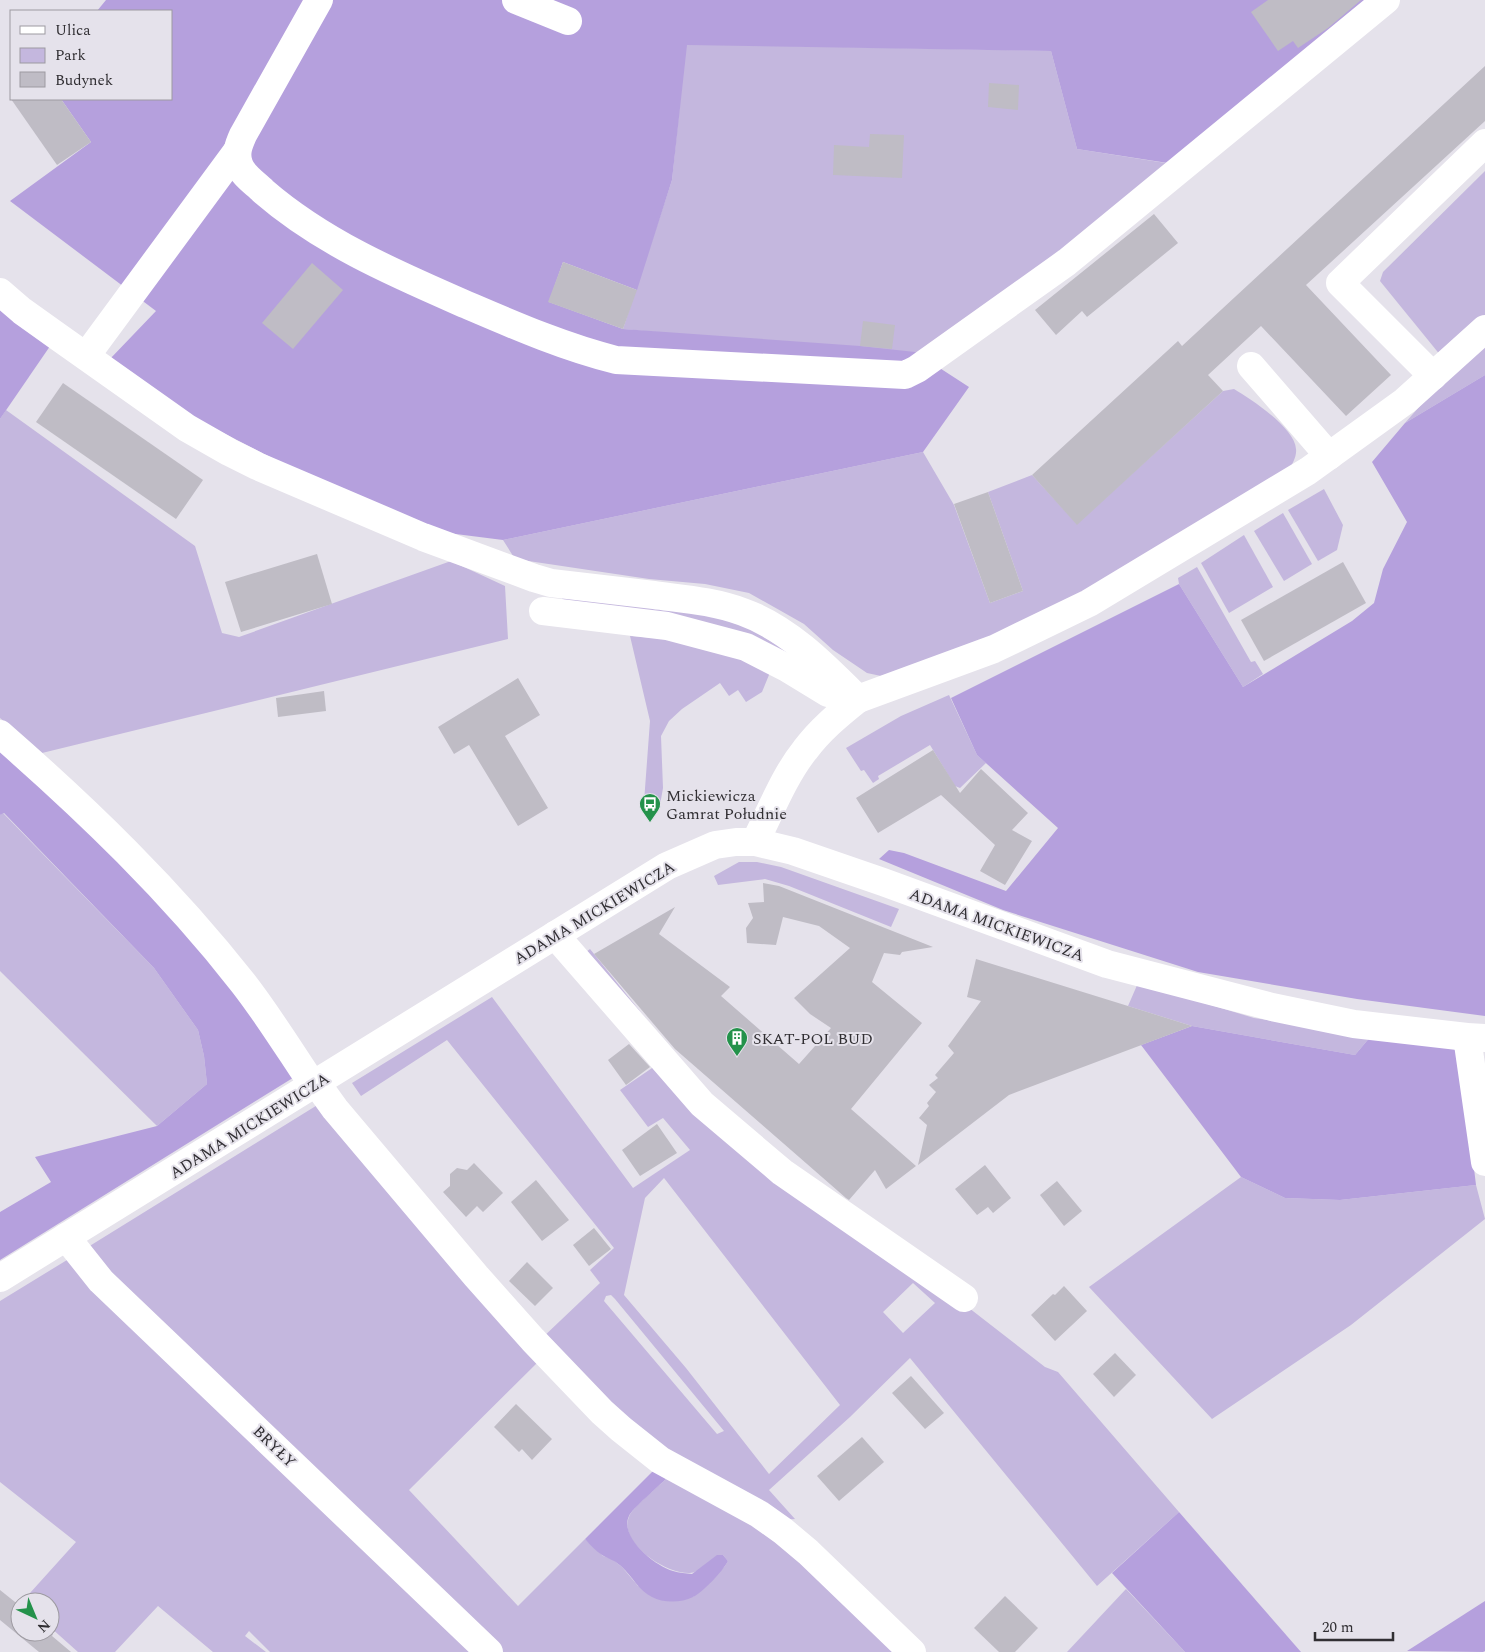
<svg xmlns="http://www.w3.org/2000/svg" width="1485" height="1652" font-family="Spectral,serif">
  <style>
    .green { fill: #c4b7de; fill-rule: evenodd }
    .forest { fill: #b5a0dd }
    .building { fill: #bfbcc5 }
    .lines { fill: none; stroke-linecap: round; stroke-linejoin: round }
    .minor { stroke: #fff; stroke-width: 28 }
    .labels { text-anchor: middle; stroke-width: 4; stroke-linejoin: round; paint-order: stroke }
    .poi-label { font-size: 16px; fill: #312f33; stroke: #e5e2eb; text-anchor: start }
    .street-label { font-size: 16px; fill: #312f33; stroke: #e5e2eb }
  </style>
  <rect width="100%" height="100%" fill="#e5e2eb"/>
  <g class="green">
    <path d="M 686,44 L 1051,51 L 1077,149 L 1172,164 L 924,357 L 623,329 L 672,180 Z"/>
    <path d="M 1485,171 L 1485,315 L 1455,346 L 1441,356 L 1380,281 L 1383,272 Z"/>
    <path d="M 1485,342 L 1485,375 L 1405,423 L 1426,399 Z"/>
    <path d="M 1234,389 C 1251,399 1295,428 1296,449 C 1297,456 1292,465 1288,471 L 998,641 L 881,676 L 867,673 L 833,650 L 804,624 L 749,593 L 705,584 L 649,579 L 515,559 L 503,540 L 923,452 L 954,505 L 990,603 L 1023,591 L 988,492 L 1032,475 L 1077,524 L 1223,391 Z"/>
    <path d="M 6,410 L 195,546 L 222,633 L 239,637 L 451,561 L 505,586 L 508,639 L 42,753 L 0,718 L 0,419 Z"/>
    <path d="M 1324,489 L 1343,525 L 1337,550 L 1318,561 L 1288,510 Z"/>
    <path d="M 1283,513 L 1312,564 L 1284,581 L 1254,531 Z"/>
    <path d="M 1244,535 L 1273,587 L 1229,613 L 1201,563 Z"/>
    <path d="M 1197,567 L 1251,662 L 1255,661 L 1263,674 L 1243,687 L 1179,584 L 1178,578 Z"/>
    <path d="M 557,594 L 732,618 L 804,661 L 564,600 Z"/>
    <path d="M 630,636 L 680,640 L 720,649 L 771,670 L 762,692 L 746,702 L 738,690 L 729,696 L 720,683 L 682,709 L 669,721 L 661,736 L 663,788 L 660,805 L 644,802 L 650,721 Z"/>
    <path d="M 949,695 L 977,755 L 986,763 L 960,788 L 955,786 L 930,745 L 878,776 L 879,779 L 873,783 L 864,770 L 861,771 L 846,748 L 901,716 Z"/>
    <path d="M 3,813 L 154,968 L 198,1030 L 204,1056 L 207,1084 L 157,1126 L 0,971 L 0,815 Z"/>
    <path d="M 739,862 L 757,862 L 781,867 L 899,909 L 891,927 L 789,886 L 765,879 L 718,885 L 714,876 Z"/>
    <path d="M 590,949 L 692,1076 L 725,1127 L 960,1301 L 1045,1367 L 1058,1372 L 1179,1512 L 1097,1586 L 910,1358 L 850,1417 L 769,1490 L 795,1519 L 781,1520 L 673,1460 L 541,1339 L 600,1283 L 590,1270 L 614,1248 L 447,1040 L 361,1096 L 352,1083 L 492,997 L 633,1188 L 690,1150 L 663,1118 L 648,1127 L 620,1090 L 655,1066 L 582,955 ZM 664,1178 L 840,1405 L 769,1474 L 686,1368 L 624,1295 L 645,1198 ZM 913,1283 L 935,1303 L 903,1333 L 883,1312 ZM 611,1295 L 615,1299 L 724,1431 L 717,1434 L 604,1301 L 606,1296 Z"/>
    <path d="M 1138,983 L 1254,1018 L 1371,1036 L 1355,1055 L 1192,1026 L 1128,1006 Z"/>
    <path d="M 319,1104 L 537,1363 L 409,1490 L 518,1606 L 585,1539 L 603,1556 L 612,1559 L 622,1567 L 638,1586 L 693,1597 L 725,1566 L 728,1561 L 723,1555 C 716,1559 697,1573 690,1573 C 666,1574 618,1543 629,1517 C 631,1509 659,1486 667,1478 L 748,1515 L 902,1652 L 498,1652 L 184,1350 L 88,1247 Z"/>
    <path d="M 1241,1177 L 1285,1198 L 1340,1200 L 1476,1185 L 1485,1219 L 1351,1325 L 1212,1419 L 1089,1287 Z"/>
    <path d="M 67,1260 L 481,1652 L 270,1652 L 249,1631 L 245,1636 L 266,1652 L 213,1652 L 158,1606 L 115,1652 L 78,1652 L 50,1627 L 50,1602 L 40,1602 L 30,1593 L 76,1542 L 0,1482 L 0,1301 Z"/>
    <path d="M 1126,1589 L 1185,1652 L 1067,1652 Z"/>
  </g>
  <g class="forest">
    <path d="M 106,0 L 1386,0 L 1187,166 L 1077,149 L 1051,51 L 687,45 L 672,180 L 637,290 L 563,262 L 549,302 L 623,329 L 860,346 L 915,352 L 969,387 L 923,452 L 503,540 L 432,531 L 280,462 L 198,420 L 109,360 L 156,311 L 10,201 L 91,142 L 61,99 L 171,99 L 171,11 L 97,11 Z"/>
    <path d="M 0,292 L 57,336 L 0,419 Z"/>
    <path d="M 1485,375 L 1485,1016 L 1357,999 L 1198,972 L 1003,910 L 879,859 L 889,850 L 904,853 L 1006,891 L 1058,828 L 977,755 L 951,698 L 1179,584 L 1243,687 L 1352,621 L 1374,603 L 1383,569 L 1407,522 L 1372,462 L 1405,423 Z"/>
    <path d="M 0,748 L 59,797 L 227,977 L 296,1076 L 0,1260 L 0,1212 L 51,1182 L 35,1157 L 157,1126 L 207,1084 L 204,1056 L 198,1030 L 154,968 L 4,813 L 0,815 Z"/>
    <path d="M 1192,1026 L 1355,1055 L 1371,1036 L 1459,1045 L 1476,1185 L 1340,1200 L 1285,1198 L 1241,1177 L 1141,1045 Z"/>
    <path d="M 653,1471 L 667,1478 C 660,1485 631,1510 629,1516 C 619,1537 655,1566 673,1571 C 679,1573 686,1573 692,1574 L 717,1555 L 723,1555 L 728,1561 C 723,1571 703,1592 693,1597 C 681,1603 663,1603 652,1597 C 639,1591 632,1576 622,1567 C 616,1561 609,1559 602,1555 C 596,1551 590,1545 585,1539 Z"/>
    <path d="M 1179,1512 L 1301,1652 L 1185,1652 L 1112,1573 Z"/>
    <path d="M 1485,1601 L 1485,1651 L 1483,1652 L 1407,1651 Z"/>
  </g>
  <g class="building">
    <path d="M 1268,0 L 1361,0 L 1328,28 L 1298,48 L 1293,41 L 1278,51 L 1251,12 Z"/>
    <path d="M 1485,66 L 1485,121 L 1306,285 L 1391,375 L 1346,416 L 1261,326 L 1208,375 L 1223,391 L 1077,525 L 1032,475 L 1178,341 L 1182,346 Z"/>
    <path d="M 989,83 L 1019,85 L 1018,110 L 988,107 Z"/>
    <path d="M 11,99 L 61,99 L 91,142 L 57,165 Z"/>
    <path d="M 870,134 L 904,135 L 902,178 L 833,175 L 834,145 L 869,147 Z"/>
    <path d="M 1154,214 L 1178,243 L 1087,317 L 1082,311 L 1056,335 L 1035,310 Z"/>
    <path d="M 563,262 L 637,290 L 623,329 L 548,302 Z"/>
    <path d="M 312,263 L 343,290 L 293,349 L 262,323 Z"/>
    <path d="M 863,321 L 895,325 L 892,349 L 860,346 Z"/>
    <path d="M 63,383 L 203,480 L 176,519 L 36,422 Z"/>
    <path d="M 988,492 L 1023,591 L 990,603 L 954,504 Z"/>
    <path d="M 317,554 L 332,604 L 241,632 L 225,582 Z"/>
    <path d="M 1343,562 L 1366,603 L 1264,661 L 1241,620 Z"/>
    <path d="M 518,678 L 540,715 L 505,736 L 548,808 L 518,826 L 469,745 L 454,754 L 438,727 Z"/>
    <path d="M 324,691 L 326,711 L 278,717 L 276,698 Z"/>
    <path d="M 933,750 L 960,793 L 981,769 L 1028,813 L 1012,830 L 1032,841 L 1005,885 L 980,871 L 995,845 L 941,795 L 878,833 L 856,798 Z"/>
    <path d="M 763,883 L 779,886 L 933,947 L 902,952 L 900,955 L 884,953 L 872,982 L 922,1023 L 851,1109 L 916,1166 L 886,1189 L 875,1170 L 849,1200 L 846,1198 L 675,1049 L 594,954 L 675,907 L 659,934 L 730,987 L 721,996 L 799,1064 L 831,1028 L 810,1014 L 794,998 L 850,948 L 819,926 L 783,917 L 776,945 L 747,943 L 746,928 L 753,918 L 748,903 L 764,902 Z"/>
    <path d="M 976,959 L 1128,1006 L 1192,1026 L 1009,1095 L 918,1165 L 927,1125 L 919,1118 L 929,1106 L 927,1103 L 936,1092 L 929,1085 L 938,1078 L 935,1075 L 954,1053 L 948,1046 L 981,1001 L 967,997 Z"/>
    <path d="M 629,1044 L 650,1067 L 626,1085 L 608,1060 Z"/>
    <path d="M 657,1124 L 677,1153 L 640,1176 L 622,1150 Z"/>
    <path d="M 474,1163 L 503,1193 L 483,1212 L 477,1206 L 466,1217 L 443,1192 L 450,1186 L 450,1174 L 457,1168 L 467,1170 Z"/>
    <path d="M 985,1165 L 1011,1198 L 993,1213 L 988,1207 L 977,1215 L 955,1189 Z"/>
    <path d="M 536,1180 L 569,1220 L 542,1241 L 511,1202 Z"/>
    <path d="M 1057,1181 L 1082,1211 L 1064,1226 L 1040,1195 Z"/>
    <path d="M 594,1228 L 611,1249 L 589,1266 L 573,1245 Z"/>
    <path d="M 527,1262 L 553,1288 L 535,1306 L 509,1281 Z"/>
    <path d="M 1064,1286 L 1087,1311 L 1055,1341 L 1031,1315 L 1053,1294 L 1055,1295 Z"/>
    <path d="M 1115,1353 L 1136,1375 L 1114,1397 L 1093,1374 Z"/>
    <path d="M 911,1376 L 944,1413 L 925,1429 L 892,1393 Z"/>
    <path d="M 516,1404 L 552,1439 L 532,1460 L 522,1449 L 519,1452 L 494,1427 Z"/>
    <path d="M 862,1437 L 884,1462 L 839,1501 L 817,1476 Z"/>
    <path d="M 0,1590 L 20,1606 L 20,1632 L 50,1632 L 53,1634 L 52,1636 L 71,1652 L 39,1652 L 0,1620 Z"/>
    <path d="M 1005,1596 L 1038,1628 L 1015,1652 L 999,1652 L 974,1628 Z"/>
  </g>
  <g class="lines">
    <g class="minor">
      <path d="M 319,0 L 243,135 C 239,144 235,153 239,164 C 242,175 255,183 263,191 C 323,243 396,274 467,305 C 516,326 564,347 616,360 L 905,375 L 917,369 L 1067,262 L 1386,0"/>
      <path d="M 516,0 L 568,21"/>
      <path d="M 0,292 L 22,311 L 57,336 L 187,428 L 229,452 L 257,466 L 423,537 L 534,578 L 551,583 C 585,587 619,591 654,595 C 684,599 714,601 743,612 C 788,628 825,666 858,699 C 838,715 820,730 805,750 C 784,776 770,813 755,842"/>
      <path d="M 86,356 L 237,151"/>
      <path d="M 1251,366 L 1329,456"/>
      <path d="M 1433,376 L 1340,283 L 1485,143"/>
      <path d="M 543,611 L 667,626 L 746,647 L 787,668 L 828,693 L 858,699 L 994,649 L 1089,603 L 1308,471 L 1405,401 L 1485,329"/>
      <path d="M 0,734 C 87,810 171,891 243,983 C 268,1015 290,1051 313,1085"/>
      <path d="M 555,935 L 702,1104 L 782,1172 L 964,1298"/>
      <path d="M 1467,1037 L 1485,1162"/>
      <path d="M 317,1084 L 335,1109 L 476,1276 L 533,1340 L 602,1412 L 621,1429 L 660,1460 L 759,1514 L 783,1531 L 808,1552 L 912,1652"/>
      <path d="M 66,1237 L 101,1281 L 489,1652"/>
      <path d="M 0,1278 L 667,866 L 715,845 L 736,842 L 755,842 L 793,851 L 883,882 L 1107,964 L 1272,1007 L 1354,1024 L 1467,1037 L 1485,1038"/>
    </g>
  </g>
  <defs>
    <g id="bus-pin" transform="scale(1.125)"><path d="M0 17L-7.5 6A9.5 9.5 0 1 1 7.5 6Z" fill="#24924b" stroke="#e5e2eb"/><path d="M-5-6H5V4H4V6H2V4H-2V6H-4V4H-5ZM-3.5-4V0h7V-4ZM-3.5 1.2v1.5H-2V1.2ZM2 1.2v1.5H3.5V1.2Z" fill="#fff"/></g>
    <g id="building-pin" transform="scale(1.125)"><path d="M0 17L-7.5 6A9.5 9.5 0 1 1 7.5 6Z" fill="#24924b" stroke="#e5e2eb"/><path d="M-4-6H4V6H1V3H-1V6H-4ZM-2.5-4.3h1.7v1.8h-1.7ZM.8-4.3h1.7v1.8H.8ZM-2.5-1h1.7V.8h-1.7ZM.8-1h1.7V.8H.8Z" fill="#fff"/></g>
  </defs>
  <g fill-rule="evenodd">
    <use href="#bus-pin" x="650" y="804"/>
    <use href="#building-pin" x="737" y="1038"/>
  </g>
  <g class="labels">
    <g class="poi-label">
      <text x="666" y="801">Mickiewicza<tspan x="666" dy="18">Gamrat Południe</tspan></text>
      <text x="753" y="1044">SKAT-POL BUD</text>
    </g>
    <g class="street-label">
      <text transform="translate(594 912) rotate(-31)" y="6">ADAMA MICKIEWICZA</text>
      <text transform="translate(997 924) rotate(20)" y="6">ADAMA MICKIEWICZA</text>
      <text transform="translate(249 1125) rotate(-32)" y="6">ADAMA MICKIEWICZA</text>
      <text transform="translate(275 1446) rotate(44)" y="6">BRYŁY</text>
    </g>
  </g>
  <rect x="10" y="10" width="162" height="90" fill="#e5e2eb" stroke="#9d9aa1"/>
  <rect x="20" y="26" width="25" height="8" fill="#ffffff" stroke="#9d9aa1"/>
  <text x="55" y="35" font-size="15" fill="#312f33">Ulica</text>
  <rect x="20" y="48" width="25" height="15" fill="#c4b7de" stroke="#9d9aa1"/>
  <text x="55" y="60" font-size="15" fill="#312f33">Park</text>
  <rect x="20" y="72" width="25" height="15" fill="#bfbcc5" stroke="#9d9aa1"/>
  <text x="55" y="85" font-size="15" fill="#312f33">Budynek</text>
  <g transform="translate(35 1617) rotate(136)"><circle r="24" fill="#e5e2eb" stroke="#9d9aa1"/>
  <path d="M0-4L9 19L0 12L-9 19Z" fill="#24924b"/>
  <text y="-8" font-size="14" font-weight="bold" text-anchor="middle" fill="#312f33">N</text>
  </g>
  <path d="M1315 1632v8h78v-8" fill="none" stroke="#312f33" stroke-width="2.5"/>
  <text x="1322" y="1632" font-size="15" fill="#312f33" stroke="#e5e2eb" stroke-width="4" paint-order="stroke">20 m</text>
</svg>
